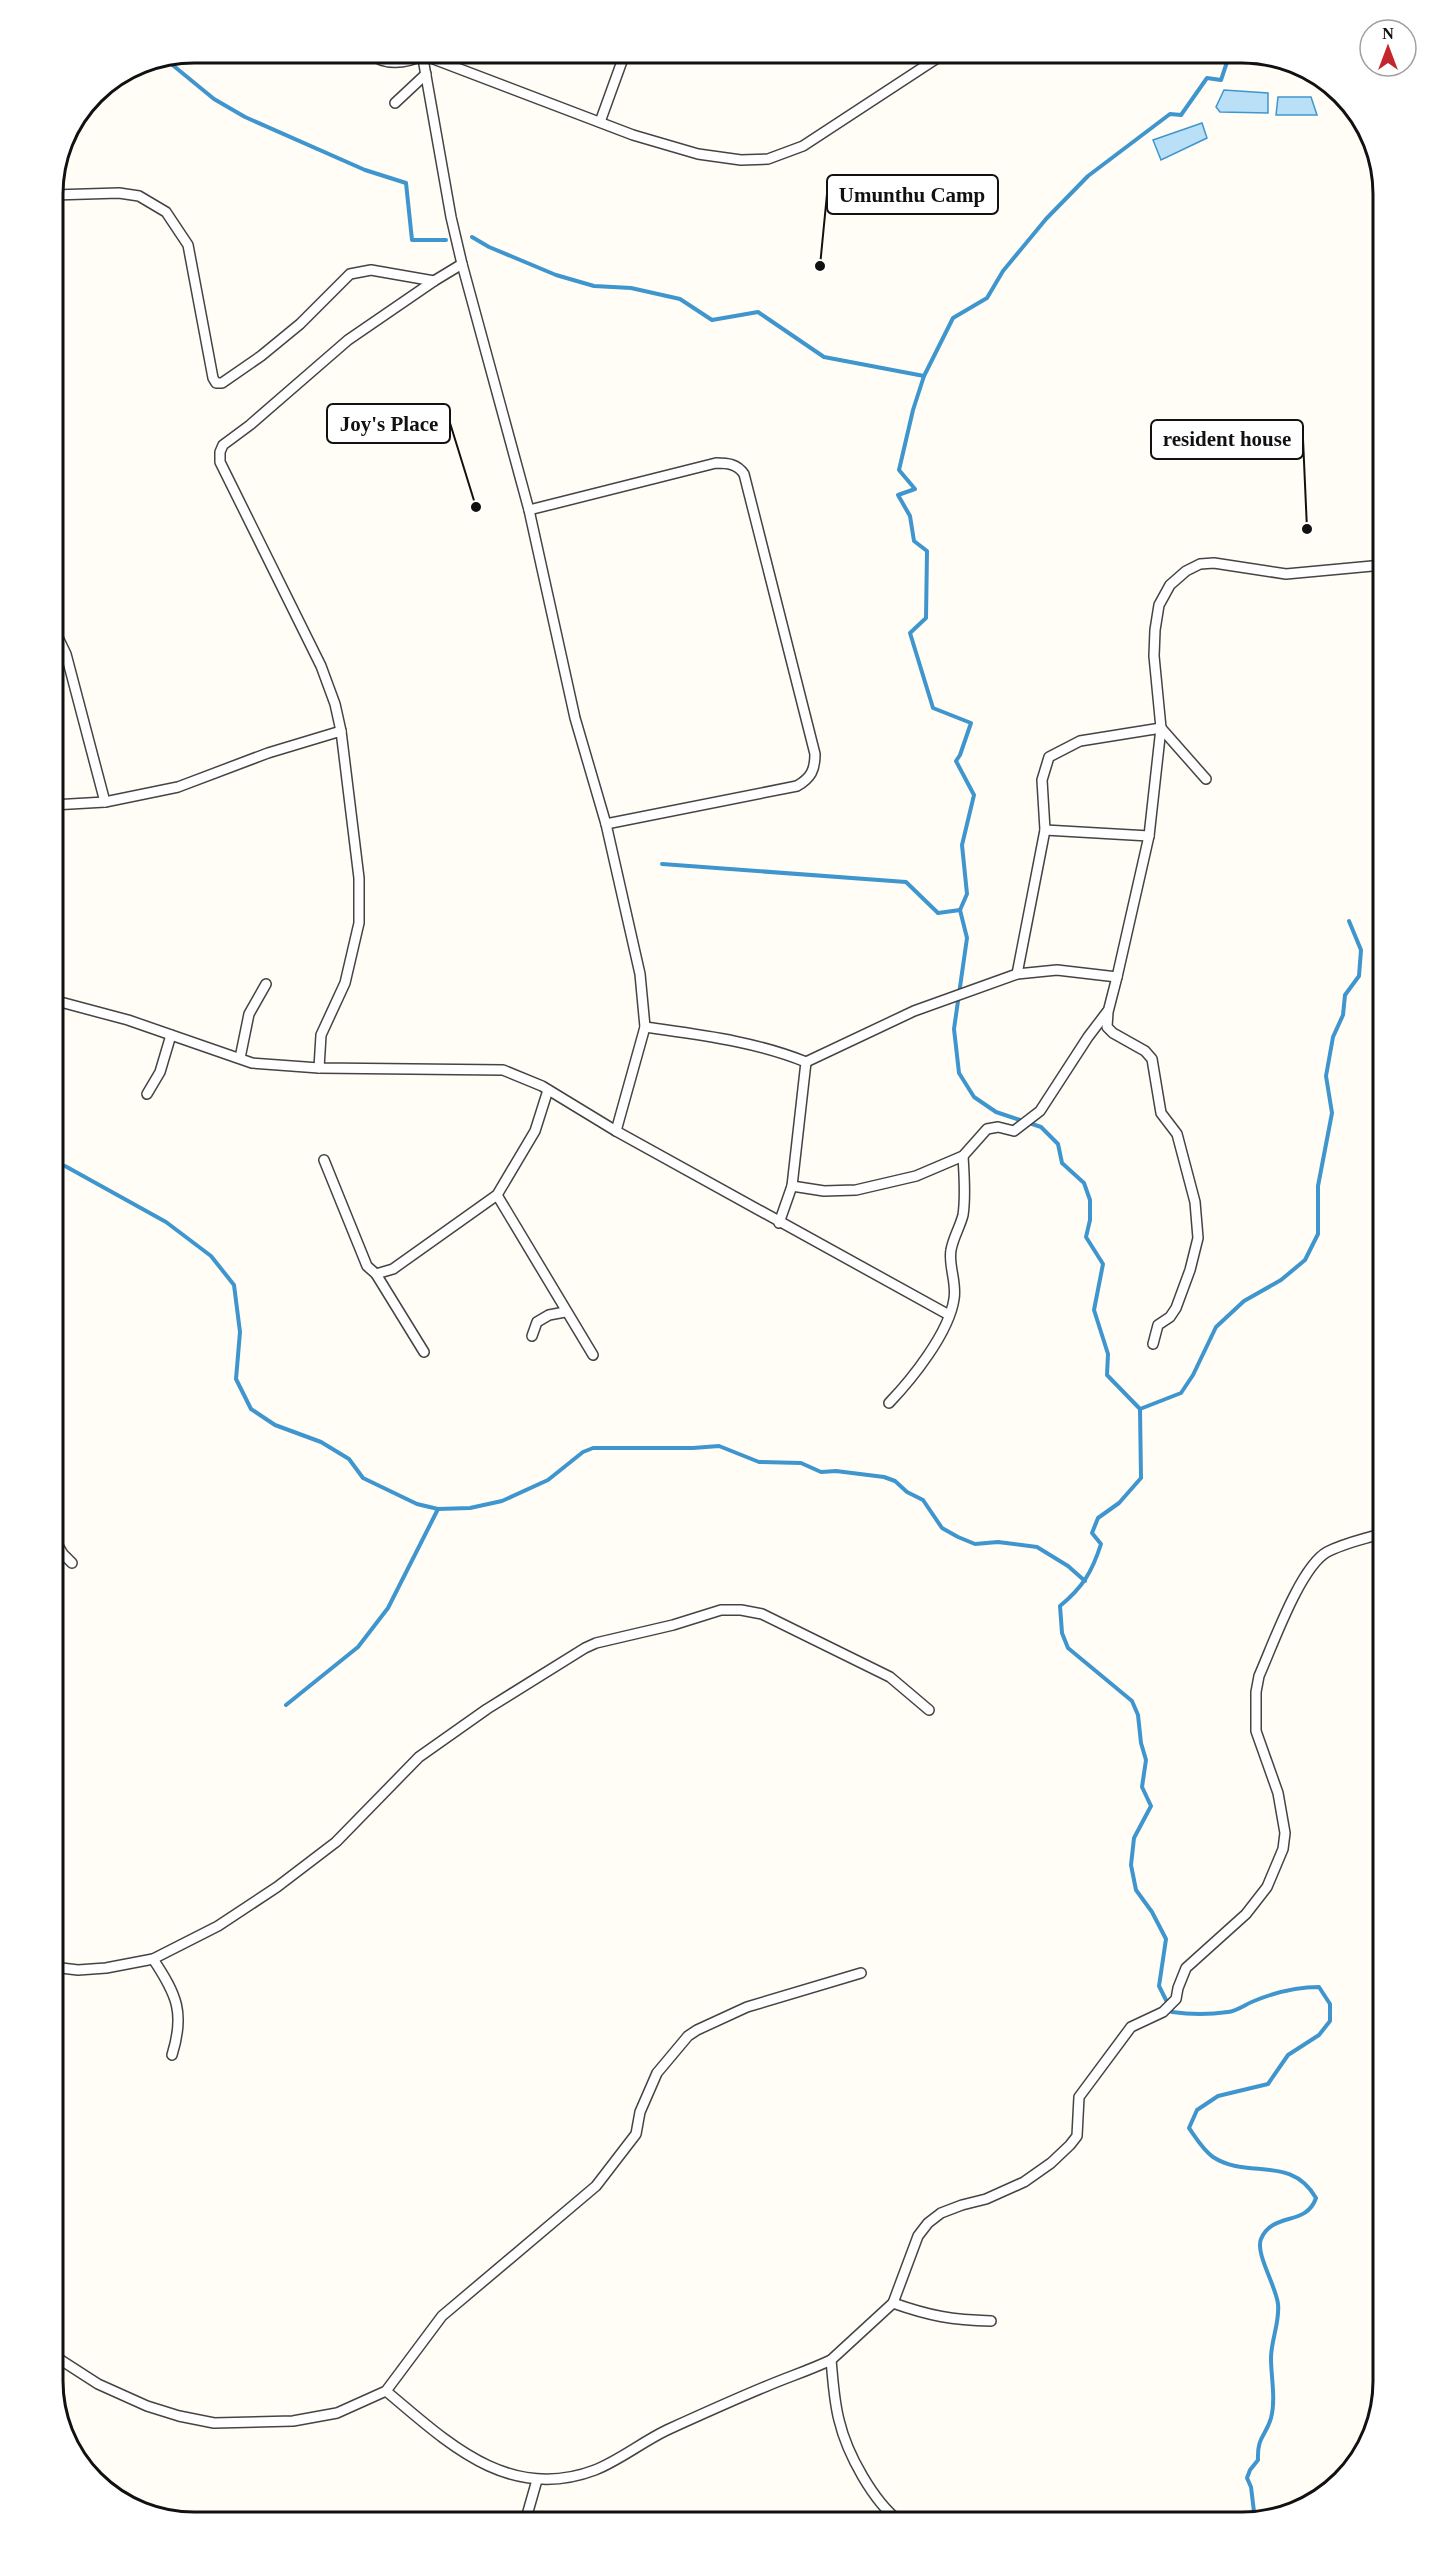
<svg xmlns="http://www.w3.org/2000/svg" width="1436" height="2575" font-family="'Times New Roman',serif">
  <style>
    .water { fill: #b9e0f7; stroke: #3f96cf; stroke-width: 1.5 }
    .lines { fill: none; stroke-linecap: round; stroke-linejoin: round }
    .stream { stroke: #3f96cf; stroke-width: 4 }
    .minor-casing { stroke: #444; stroke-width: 12 }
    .minor { stroke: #fff; stroke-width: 9 }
    .rim { fill: none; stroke: #111; stroke-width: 3 }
    .leader { fill: none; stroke: #111; stroke-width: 2 }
    .callout-dot { fill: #111; stroke: #fff; stroke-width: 2 }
    .callout { fill: #fff; stroke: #111; stroke-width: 2 }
    .callout-label { font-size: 21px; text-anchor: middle; font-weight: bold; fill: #111 }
  </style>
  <rect width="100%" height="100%" fill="#fffdf5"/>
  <g class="water">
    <path d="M 1224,90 L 1268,93 L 1268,113 L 1220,112 L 1216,107 Z"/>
    <path d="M 1278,97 L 1311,97 L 1317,115 L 1276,115 Z"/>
    <path d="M 1202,123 L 1207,138 L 1161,160 L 1153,140 Z"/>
  </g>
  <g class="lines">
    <g class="stream">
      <path d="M 164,58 L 214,99 L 245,117 L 365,170 L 406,183 L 412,240 L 446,240"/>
      <path d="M 472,237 L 489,247 L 556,275 L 594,286 L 631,288 L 680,299 L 712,320 L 758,312 L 824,357 L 924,376"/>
      <path d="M 662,864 L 906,882 L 938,913 L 960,910"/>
      <path d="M 65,1166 L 166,1222 L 211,1256 L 234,1285 L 240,1332 L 236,1379 L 251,1409 L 275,1425 L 321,1442 L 349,1459 L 363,1478 L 417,1504 L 438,1509 L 470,1508 L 502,1501 L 548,1480 L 583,1452 L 593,1448 L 693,1448 L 719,1446 L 759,1462 L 801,1463 L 821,1472 L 836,1471 L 884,1477 L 895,1481 L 907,1492 L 923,1500 L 942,1528 L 958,1537 L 975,1544 L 998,1542 L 1037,1547 L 1068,1566 L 1085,1581"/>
      <path d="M 1140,1409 L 1107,1375 L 1108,1354 L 1094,1310 L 1103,1264 L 1086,1237 L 1090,1220 L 1090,1200 L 1084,1183 L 1062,1163 L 1058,1144 L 1041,1127 L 996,1112 L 974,1097 L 959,1073 L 954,1029 L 967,938 L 960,910 L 967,894 L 962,845 L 974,795 L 956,761 L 960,755 L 971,723 L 933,708 L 910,633 L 926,618 L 927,551 L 914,541 L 910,516 L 898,495 L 915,489 L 899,470 L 913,410 L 924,376 L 953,318 L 987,298 L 1003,271 L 1046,219 L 1088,176 L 1170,114 L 1181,115 L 1207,78 L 1221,80 L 1230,53"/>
      <path d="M 286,1705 L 358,1647 L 388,1608 L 438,1509"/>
      <path d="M 1255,2520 L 1251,2487 L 1247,2478 L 1250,2470 L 1258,2460 C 1257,2436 1266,2436 1271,2418 C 1276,2399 1271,2377 1271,2358 C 1271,2340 1280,2322 1278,2304 C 1276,2286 1255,2253 1261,2239 C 1273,2211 1306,2227 1316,2198 C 1291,2154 1248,2180 1213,2157 C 1203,2150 1196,2138 1189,2128 L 1197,2110 L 1218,2096 L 1268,2084 L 1288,2055 L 1319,2035 L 1330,2021 L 1330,2004 L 1319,1987 C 1296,1987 1276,1992 1254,2001 C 1246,2004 1237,2011 1228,2012 C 1208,2015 1192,2015 1172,2012 L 1159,1986 L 1166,1939 L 1152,1912 L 1136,1890 L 1131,1865 L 1134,1838 L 1151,1806 L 1142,1787 L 1146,1760 L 1141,1743 L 1138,1715 L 1132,1701 L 1068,1648 L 1062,1633 L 1060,1606 C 1083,1587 1092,1572 1101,1544 L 1092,1533 L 1098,1518 L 1119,1503 L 1141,1478 L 1140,1409 L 1181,1393 L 1193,1375 L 1216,1327 L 1244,1301 L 1281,1280 L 1305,1260 L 1318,1234 L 1318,1186 L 1332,1113 L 1326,1076 L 1333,1037 L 1343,1015 L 1345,995 L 1359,976 L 1361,950 L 1349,921"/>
    </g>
    <g class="minor-casing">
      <g id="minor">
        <path d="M 369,53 C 384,66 406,64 423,55 L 633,135 L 698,154 L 741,160 L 768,159 L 803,146 L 945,53"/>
        <path d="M 422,53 L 451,217 L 462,264 L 529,510 L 575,718 L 606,824 L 640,974 L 645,1027 L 616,1131 L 949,1315"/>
        <path d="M 395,103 L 426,74"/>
        <path d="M 600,122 L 625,53"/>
        <path d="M 53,195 L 119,193 L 139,196 L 166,212 L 188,245 L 213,378 L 216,383 L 222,383 L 261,356 L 300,324 L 350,274 L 371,270 L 434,281"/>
        <path d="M 1382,406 L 1383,409"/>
        <path d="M 529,510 L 716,463 C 728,463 737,464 744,474 L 815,754 C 815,770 811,778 797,786 L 606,824"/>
        <path d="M 53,627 L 66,654 L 105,802"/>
        <path d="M 1161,728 L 1080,741 L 1049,757 L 1042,780 L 1045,830 L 1017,974 L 1057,970 L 1117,977 L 1149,836 L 1161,728 L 1154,656 L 1155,630 L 1159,605 L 1170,585 L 1186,571 L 1200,564 L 1214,563 L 1286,574 L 1383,565"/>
        <path d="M 1161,728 L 1206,779"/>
        <path d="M 341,731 L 335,704 L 321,666 L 220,462 L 220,452 L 223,445 L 250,425 L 348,340 L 434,281 L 462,264"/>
        <path d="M 53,805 L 105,802 L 178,787 L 268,753 L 341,731 L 359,878 L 359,923 L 345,983 L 321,1035 L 319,1068"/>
        <path d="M 1045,830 L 1149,836"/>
        <path d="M 1117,977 L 1108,1012 L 1107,1027 L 1113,1033 L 1145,1051 L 1152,1059 L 1161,1113 L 1177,1134 L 1195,1202 L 1198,1238 L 1190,1270 L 1176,1308 L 1170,1317 L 1158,1325 L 1153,1344"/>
        <path d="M 53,1000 L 128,1020 L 252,1063 L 319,1068 L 503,1070 L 542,1086 L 616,1131"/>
        <path d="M 645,1027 C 700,1035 754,1041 806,1062 L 792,1186 L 779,1223"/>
        <path d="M 240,1058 L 249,1014 L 266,984"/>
        <path d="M 806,1062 L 914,1011 L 1017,974"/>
        <path d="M 147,1094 L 160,1072 L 171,1035"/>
        <path d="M 324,1160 L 367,1266 L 376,1274 L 424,1352"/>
        <path d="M 792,1186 L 824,1191 L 856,1190 L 916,1176 L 963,1156 L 987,1129 L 998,1127 L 1014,1131 L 1040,1111 L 1088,1037 L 1107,1012"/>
        <path d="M 497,1195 L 593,1355"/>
        <path d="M 376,1274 L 393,1269 L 497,1195 L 535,1131 L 548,1090"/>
        <path d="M 532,1336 L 537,1322 L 549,1315 L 565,1312"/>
        <path d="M 889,1403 C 912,1379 949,1333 954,1299 C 957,1282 948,1265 951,1250 C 953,1238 960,1227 963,1215 C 966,1196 964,1175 963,1156"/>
        <path d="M 53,1537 L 63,1554 L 72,1563"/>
        <path d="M 153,1959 C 177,1995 185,2013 172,2055"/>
        <path d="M 53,1967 L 78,1970 L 106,1968 L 153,1959 L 218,1926 L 277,1887 L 336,1842 L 419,1757 L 487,1709 L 585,1648 L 596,1643 L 673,1625 L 721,1610 L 741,1610 L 762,1614 L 890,1677 L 929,1710"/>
        <path d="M 893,2303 C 930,2316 952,2320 991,2321"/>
        <path d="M 53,2355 L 98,2384 L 147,2406 L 179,2416 L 214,2423 L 293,2421 L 337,2413 L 386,2391 L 442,2316 L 596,2186 L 636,2134 L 640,2112 L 657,2073 L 688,2036 L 697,2030 L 747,2007 L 861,1973"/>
        <path d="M 831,2360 C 833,2380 834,2401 839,2420 C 847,2454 873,2501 900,2522"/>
        <path d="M 386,2391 C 447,2442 508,2503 595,2470 C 620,2460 642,2442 667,2430 C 700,2415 733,2400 767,2386 C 788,2377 810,2370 831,2360 L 893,2303 L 918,2236 L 928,2223 L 941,2213 L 962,2205 L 986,2199 L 1024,2182 L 1051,2163 L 1070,2145 L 1077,2136 L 1079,2097 L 1131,2027 L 1163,2012 L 1176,1999 L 1178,1988 L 1186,1968 L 1246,1914 L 1267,1887 L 1283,1849 L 1285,1833 L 1278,1793 L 1256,1731 L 1256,1692 L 1259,1676 C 1272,1647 1300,1567 1327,1552 C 1344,1543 1365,1539 1383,1533"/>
        <path d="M 525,2522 L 537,2480"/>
      </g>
    </g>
    <use href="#minor" class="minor"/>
  </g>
  <path d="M0 0H1436V2575H0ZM194 63H1242A131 131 0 0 1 1373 194V2381A131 131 0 0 1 1242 2512H194A131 131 0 0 1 63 2381V194A131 131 0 0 1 194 63Z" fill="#fff" fill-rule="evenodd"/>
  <path class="rim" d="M194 63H1242A131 131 0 0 1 1373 194V2381A131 131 0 0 1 1242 2512H194A131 131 0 0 1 63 2381V194A131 131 0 0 1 194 63Z"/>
  <path class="leader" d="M820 266L827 194M476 507L450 423M1307 529L1303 439"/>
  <g class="callout-dot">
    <circle cx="820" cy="266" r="6"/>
    <circle cx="476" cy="507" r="6"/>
    <circle cx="1307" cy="529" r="6"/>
  </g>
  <g class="callout">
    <rect x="827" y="175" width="171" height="39" rx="6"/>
    <rect x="327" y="404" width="123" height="39" rx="6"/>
    <rect x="1151" y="420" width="152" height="39" rx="6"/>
  </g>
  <g class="callout-label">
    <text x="912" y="202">Umunthu Camp</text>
    <text x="389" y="431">Joy's Place</text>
    <text x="1227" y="446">resident house</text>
  </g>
  <g transform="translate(1388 48)"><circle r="28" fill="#ffffff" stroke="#a0a0a0" stroke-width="1.5"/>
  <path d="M0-4.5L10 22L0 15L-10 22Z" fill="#c4262e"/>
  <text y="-9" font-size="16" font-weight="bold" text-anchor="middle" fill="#111111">N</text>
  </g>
</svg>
